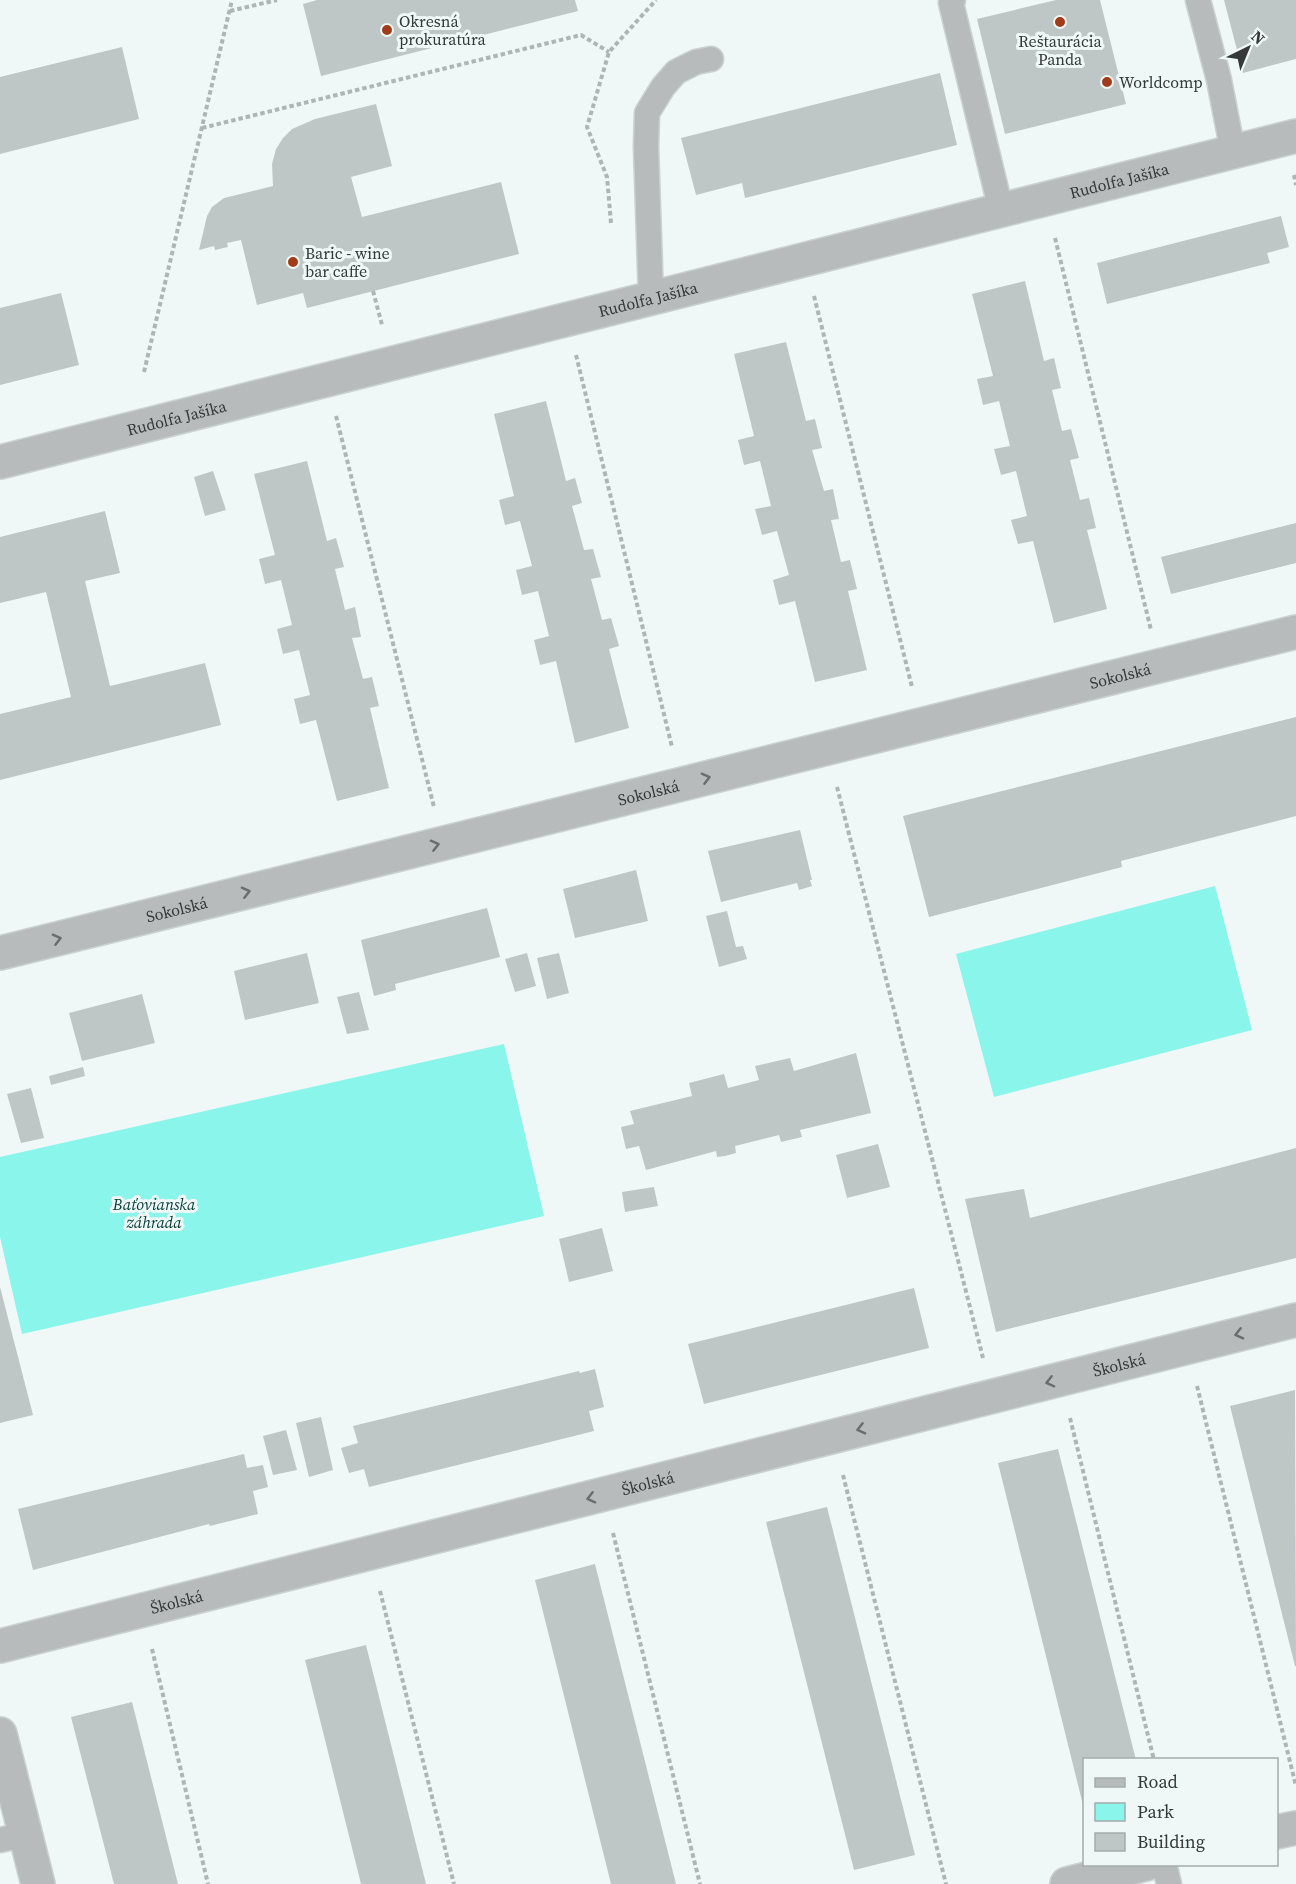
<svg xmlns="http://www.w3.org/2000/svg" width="1296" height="1884" font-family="'Source Serif 4',serif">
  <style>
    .green { fill: #89f5eb }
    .building { fill: #bec7c6 }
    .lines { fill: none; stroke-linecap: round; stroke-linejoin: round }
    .lane-casing { stroke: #cad2d1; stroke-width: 27 }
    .street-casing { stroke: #cad2d1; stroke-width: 36 }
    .path { stroke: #aeb5b4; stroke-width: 4; stroke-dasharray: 4.5 3; stroke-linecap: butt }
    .lane { stroke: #b7bbbb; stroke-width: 24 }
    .street { stroke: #b7bbbb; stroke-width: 33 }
    .oneway { stroke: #696d6c }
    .poi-dot { fill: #a23c18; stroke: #eff8f7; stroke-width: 2 }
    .labels { text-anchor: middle; stroke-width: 6; stroke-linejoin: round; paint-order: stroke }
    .poi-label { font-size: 16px; fill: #353938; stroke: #eff8f7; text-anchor: start }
    .street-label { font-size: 16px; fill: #353938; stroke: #eff8f7 }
    .park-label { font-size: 16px; font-style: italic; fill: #033b37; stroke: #eff8f7 }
  </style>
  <rect width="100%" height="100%" fill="#eff8f7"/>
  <g class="green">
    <path d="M 1215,886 L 1252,1030 L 994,1097 L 956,954 Z"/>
    <path d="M 504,1044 L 544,1216 L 22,1334 L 0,1237 L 0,1157 Z"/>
  </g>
  <g class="building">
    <path d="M 317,0 L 575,0 L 578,11 L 321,76 L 303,4 Z"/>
    <path d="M 1056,0 L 1100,0 L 1126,104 L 1005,134 L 977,19 Z"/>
    <path d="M 1224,0 L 1296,0 L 1296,59 L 1243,73 Z"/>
    <path d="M 122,47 L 139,119 L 0,154 L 0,77 Z"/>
    <path d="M 940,73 L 957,145 L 745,198 L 742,183 L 696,195 L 681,138 Z"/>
    <path d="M 376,104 L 392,166 L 351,177 L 362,217 L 501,182 L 519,254 L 307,308 L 303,293 L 257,305 L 241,240 L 227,243 L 228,247 L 215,250 L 214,246 L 199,250 L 207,216 L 212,207 L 224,198 L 273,186 L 272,164 L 276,149 L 283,138 L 292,129 L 315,119 Z"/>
    <path d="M 1281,216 L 1289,247 L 1267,253 L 1270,263 L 1107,304 L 1097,263 Z"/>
    <path d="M 1025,281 L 1044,361 L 1054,358 L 1061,388 L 1052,390 L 1062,431 L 1071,429 L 1079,458 L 1070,460 L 1080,500 L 1089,498 L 1096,528 L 1087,530 L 1107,609 L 1054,623 L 1033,541 L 1018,544 L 1011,520 L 1027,516 L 1016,471 L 1001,475 L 994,449 L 1010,446 L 999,401 L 983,405 L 977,379 L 993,376 L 972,294 Z"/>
    <path d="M 61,293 L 79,365 L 0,385 L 0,308 Z"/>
    <path d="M 786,342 L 806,421 L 815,419 L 822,448 L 812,450 L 824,491 L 833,489 L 839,519 L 831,520 L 841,562 L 850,560 L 857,589 L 848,591 L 867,670 L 815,682 L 795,601 L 779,605 L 773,580 L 789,575 L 777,531 L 762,535 L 755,509 L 771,506 L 760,461 L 744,465 L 738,440 L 754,436 L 734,354 Z"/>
    <path d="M 546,401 L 566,481 L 575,478 L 582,503 L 572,506 L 584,550 L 593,549 L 601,577 L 591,579 L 602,620 L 611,618 L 619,646 L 609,649 L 629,728 L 575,743 L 556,661 L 540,665 L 534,640 L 549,636 L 538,591 L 522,595 L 516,570 L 532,566 L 520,521 L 505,525 L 499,500 L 514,496 L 494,414 Z"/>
    <path d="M 307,461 L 327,541 L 336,538 L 344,567 L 335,569 L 345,610 L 355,607 L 361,637 L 352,638 L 363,679 L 372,677 L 379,706 L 370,708 L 389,788 L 337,801 L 316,720 L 300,724 L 294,699 L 310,695 L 299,650 L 283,654 L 277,629 L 292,625 L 281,580 L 265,584 L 259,559 L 275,555 L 254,474 Z"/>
    <path d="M 213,471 L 226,510 L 205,516 L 194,477 Z"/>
    <path d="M 105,511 L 120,573 L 85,581 L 110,686 L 205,663 L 221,725 L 0,780 L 0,714 L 71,697 L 46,592 L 0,603 L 0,537 Z"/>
    <path d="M 1296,523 L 1296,563 L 1171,594 L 1161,557 Z"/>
    <path d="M 1296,717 L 1296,816 L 1121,861 L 1122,867 L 929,917 L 903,816 Z"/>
    <path d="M 800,830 L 812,880 L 810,880 L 812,886 L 799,890 L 797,883 L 721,902 L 708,851 Z"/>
    <path d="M 636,870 L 648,921 L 575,938 L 563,889 Z"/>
    <path d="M 487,908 L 500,957 L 395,984 L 396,990 L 374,996 L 361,940 Z"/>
    <path d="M 727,911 L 736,947 L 743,946 L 747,959 L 719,967 L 706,916 Z"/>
    <path d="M 307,953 L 319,1003 L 245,1020 L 234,971 Z"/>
    <path d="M 527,953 L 536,986 L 515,992 L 505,959 Z"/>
    <path d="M 559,953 L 569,993 L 547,999 L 537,958 Z"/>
    <path d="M 359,992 L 369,1030 L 347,1034 L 337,997 Z"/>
    <path d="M 142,994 L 155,1043 L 82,1061 L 69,1013 Z"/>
    <path d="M 856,1053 L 871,1113 L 800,1130 L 802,1137 L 781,1142 L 779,1135 L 735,1146 L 736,1153 L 725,1156 L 717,1157 L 716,1151 L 646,1170 L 639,1146 L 626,1149 L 621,1127 L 634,1124 L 630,1111 L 692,1096 L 689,1083 L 724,1074 L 728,1088 L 759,1080 L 755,1066 L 790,1058 L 794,1071 Z"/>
    <path d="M 83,1067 L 85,1076 L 51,1085 L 49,1076 Z"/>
    <path d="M 31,1088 L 44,1138 L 21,1143 L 7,1094 Z"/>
    <path d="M 878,1144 L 890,1187 L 847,1198 L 836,1155 Z"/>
    <path d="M 1296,1148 L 1296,1258 L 996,1332 L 965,1199 L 1024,1189 L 1030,1218 Z"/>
    <path d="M 654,1187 L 658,1206 L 625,1212 L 622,1192 Z"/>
    <path d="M 602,1228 L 613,1271 L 569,1282 L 559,1239 Z"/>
    <path d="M 0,1287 L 33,1415 L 0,1423 Z"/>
    <path d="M 914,1288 L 929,1348 L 704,1404 L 688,1344 Z"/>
    <path d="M 595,1369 L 604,1407 L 589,1411 L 594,1431 L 369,1487 L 364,1469 L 349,1473 L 341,1448 L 358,1443 L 353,1426 L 579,1371 L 580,1373 Z"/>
    <path d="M 1295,1390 L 1296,1666 L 1295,1666 L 1230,1406 Z"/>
    <path d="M 321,1417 L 333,1470 L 309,1477 L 296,1423 Z"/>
    <path d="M 286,1430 L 297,1470 L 273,1475 L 263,1436 Z"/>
    <path d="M 1058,1449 L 1136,1760 L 1084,1760 L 1084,1809 L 998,1463 Z"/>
    <path d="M 244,1454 L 247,1468 L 263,1465 L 268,1487 L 253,1491 L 258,1514 L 210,1526 L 209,1524 L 33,1570 L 18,1509 Z"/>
    <path d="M 827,1507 L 915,1855 L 854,1870 L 766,1522 Z"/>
    <path d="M 595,1564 L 676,1884 L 611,1884 L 535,1580 Z"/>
    <path d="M 366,1645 L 426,1884 L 361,1884 L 305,1660 Z"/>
    <path d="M 132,1702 L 178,1884 L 114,1884 L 71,1717 Z"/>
  </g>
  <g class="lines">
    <g class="lane-casing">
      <g id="lane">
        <path d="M 953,0 L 951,3 L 1001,210"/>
        <path d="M 1198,0 L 1219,80 L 1233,152"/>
        <path d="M 651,298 L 646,147 L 647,113 L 663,87 L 676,72 L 696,62 L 711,59"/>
        <path d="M 0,1840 L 26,1834"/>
        <path d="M 1164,1864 L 1169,1884"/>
      </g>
    </g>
    <g class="street-casing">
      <g id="street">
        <path id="s1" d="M 0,462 L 1296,136"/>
        <path id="s2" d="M 0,953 L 1296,632"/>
        <path id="s3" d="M 0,1646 L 1296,1320"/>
        <path d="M 0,1734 L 38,1884"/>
        <path d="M 1276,1832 L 1296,1828"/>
        <path d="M 1067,1884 L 1146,1864"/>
      </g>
    </g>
    <g class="path">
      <path d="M 230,11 L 277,0"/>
      <path d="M 202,128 L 581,35 L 609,52"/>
      <path d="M 1294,175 L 1296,185"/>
      <path d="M 611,223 L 607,177 L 587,127 L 609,52 L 656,0"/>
      <path d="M 1055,238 L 1151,630"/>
      <path d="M 373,291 L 382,325"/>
      <path d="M 814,296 L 912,687"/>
      <path d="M 576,355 L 672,747"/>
      <path d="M 144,372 L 232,0"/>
      <path d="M 336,416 L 434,807"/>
      <path d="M 837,787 L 983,1358"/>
      <path d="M 1197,1386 L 1296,1786"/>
      <path d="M 1070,1418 L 1154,1760"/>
      <path d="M 843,1475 L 946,1884"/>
      <path d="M 613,1533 L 700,1884"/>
      <path d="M 380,1591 L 454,1884"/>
      <path d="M 152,1649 L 208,1884"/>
    </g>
    <use href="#lane" class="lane"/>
    <use href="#street" class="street"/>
  </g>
  <defs><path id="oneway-chevron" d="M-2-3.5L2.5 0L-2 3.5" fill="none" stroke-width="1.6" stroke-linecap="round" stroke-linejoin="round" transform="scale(1.5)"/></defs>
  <g class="oneway">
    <use href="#oneway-chevron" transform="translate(706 778) rotate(-14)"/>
    <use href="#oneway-chevron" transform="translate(435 845) rotate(-14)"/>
    <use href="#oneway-chevron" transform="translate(246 892) rotate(-14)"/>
    <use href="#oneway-chevron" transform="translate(57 939) rotate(-14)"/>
    <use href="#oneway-chevron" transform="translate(1239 1334) rotate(166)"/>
    <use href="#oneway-chevron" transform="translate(1050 1382) rotate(166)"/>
    <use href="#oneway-chevron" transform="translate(861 1429) rotate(166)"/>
    <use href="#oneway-chevron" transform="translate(591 1498) rotate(166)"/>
  </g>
  <g class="poi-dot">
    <circle cx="1060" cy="22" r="6"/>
    <circle cx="387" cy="30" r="6"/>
    <circle cx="1107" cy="82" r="6"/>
    <circle cx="293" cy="262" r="6"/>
  </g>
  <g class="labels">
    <g class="poi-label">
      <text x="399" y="27">Okresná<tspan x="399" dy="18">prokuratúra</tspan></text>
      <text x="1060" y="47" text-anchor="middle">Reštaurácia<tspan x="1060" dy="18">Panda</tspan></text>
      <text x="1119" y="88">Worldcomp</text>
      <text x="305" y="259">Baric - wine<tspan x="305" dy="18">bar caffe</tspan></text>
    </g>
    <g class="street-label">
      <text dy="6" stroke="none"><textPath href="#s1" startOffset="1154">Rudolfa Jašíka</textPath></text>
      <text dy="6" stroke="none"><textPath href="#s1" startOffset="668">Rudolfa Jašíka</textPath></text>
      <text dy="6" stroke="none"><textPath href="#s1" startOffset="182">Rudolfa Jašíka</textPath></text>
      <text dy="6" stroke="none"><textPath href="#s2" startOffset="1154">Sokolská</textPath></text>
      <text dy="6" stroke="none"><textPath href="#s2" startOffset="668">Sokolská</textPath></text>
      <text dy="6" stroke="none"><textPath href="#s2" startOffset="182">Sokolská</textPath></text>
      <text dy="6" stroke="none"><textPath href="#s3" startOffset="1154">Školská</textPath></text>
      <text dy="6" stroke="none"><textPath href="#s3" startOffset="668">Školská</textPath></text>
      <text dy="6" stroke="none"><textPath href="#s3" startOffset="182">Školská</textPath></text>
    </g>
    <g class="park-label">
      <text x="154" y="1210">Baťovianska<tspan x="154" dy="18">záhrada</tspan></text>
    </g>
  </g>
  <rect x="1083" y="1758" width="195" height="108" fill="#eff8f7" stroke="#a5acab" stroke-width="1.5"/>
  <rect x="1095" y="1778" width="30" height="9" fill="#b7bbbb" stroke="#a5acab" stroke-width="1.5"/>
  <text x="1137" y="1788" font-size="18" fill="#353938">Road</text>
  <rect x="1095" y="1803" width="30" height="18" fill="#89f5eb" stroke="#a5acab" stroke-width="1.5"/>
  <text x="1137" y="1818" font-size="18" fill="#353938">Park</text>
  <rect x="1095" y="1833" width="30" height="18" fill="#bec7c6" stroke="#a5acab" stroke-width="1.5"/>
  <text x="1137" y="1848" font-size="18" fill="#353938">Building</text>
  <g transform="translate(1248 48) rotate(43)" stroke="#eff8f7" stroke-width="4.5" paint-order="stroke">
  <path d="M0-4.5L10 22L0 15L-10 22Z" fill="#353938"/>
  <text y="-9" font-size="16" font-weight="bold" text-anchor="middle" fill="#353938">N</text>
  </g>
</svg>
